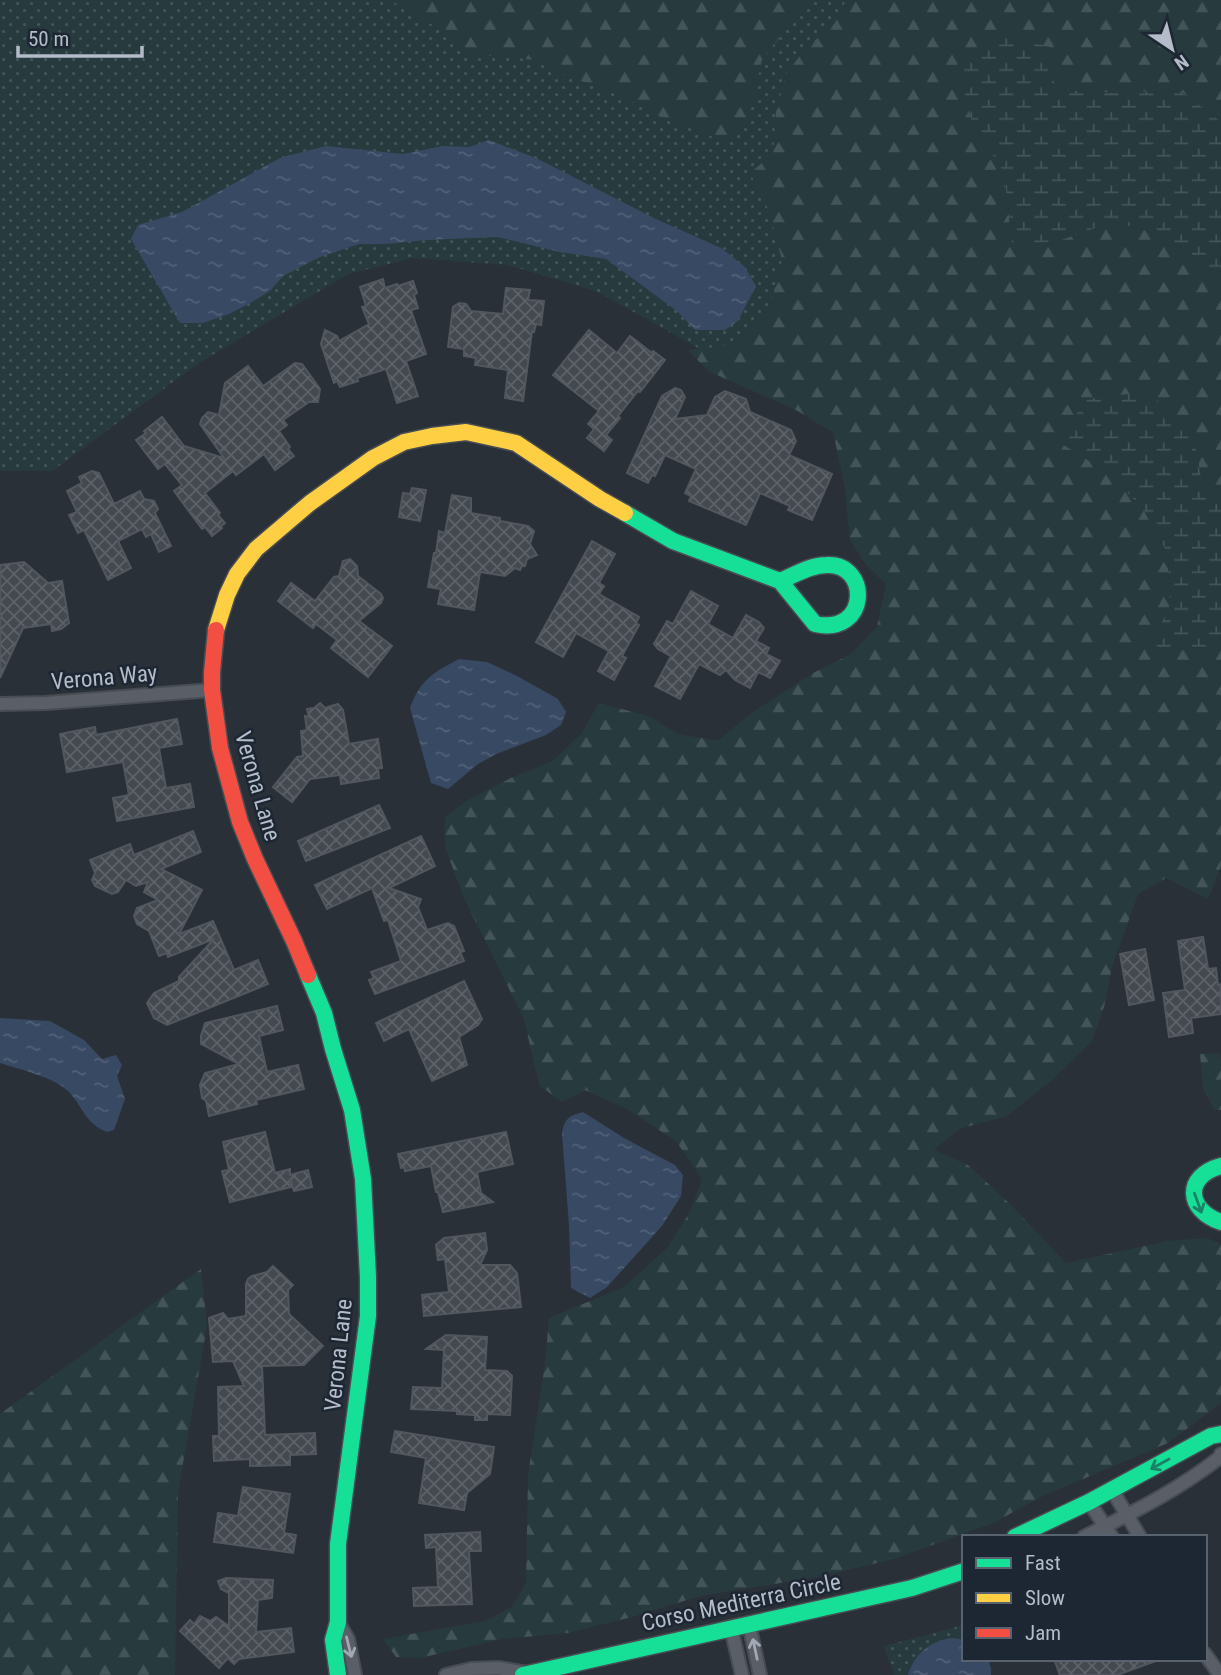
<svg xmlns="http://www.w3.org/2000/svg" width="1221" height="1675" font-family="'Roboto Condensed',sans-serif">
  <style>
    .grass { fill: url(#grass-dots) }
    .forest { fill: url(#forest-firs) }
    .wetland { fill: url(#wetland-marsh) }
    .water { fill: url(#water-ripples) }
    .building { fill: url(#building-cross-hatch); stroke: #52575f; stroke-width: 2 }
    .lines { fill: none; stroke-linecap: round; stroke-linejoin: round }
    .street-casing { stroke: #484c53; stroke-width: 16 }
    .fast-casing { stroke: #484c53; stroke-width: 19 }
    .slow-casing { stroke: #484c53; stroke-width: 19 }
    .jam-casing { stroke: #484c53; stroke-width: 19 }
    .street { stroke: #5a5e66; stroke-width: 12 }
    .fast { stroke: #16e098; stroke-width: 16 }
    .slow { stroke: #ffcf43; stroke-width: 16 }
    .jam { stroke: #f24e42; stroke-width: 16 }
    .oneway { stroke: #1a8366 }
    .oneway2 { stroke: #a2a9b5 }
    .labels { text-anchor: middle; stroke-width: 5; stroke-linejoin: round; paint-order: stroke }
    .street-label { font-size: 23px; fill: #b4bcc9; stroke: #1d2633 }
  </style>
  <defs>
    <pattern id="grass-dots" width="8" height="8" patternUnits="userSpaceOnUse" patternTransform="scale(1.75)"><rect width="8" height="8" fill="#273a3e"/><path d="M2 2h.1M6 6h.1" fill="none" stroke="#445559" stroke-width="1.8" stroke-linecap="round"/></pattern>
    <pattern id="forest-firs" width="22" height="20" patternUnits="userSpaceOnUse" patternTransform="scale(1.75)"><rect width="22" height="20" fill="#273a3e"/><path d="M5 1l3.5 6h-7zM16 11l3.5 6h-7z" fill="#445559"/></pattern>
    <pattern id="wetland-marsh" width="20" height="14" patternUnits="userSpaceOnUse" patternTransform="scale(1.75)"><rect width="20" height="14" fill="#273a3e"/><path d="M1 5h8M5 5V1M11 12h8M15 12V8" fill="none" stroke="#445559"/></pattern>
    <pattern id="water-ripples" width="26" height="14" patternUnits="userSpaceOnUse" patternTransform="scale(1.75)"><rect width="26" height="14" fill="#384963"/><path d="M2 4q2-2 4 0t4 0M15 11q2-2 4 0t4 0" fill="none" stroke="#526178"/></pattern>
    <pattern id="building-cross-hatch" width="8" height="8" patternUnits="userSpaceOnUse" patternTransform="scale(1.75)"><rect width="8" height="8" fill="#444950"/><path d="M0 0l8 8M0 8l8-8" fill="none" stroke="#5d6168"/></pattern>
  </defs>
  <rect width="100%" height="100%" fill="#2a3038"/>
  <g class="grass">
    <path d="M 0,0 L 895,0 L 802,320 L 730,366 L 598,292 L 508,265 L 414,258 L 348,274 L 199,363 L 52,471 L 0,471 Z"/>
    <path d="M 964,1625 L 964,1659 L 990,1675 L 894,1675 L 884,1646 Z"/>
  </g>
  <g class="forest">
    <path d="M 390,0 L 814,0 L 811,6 L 789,25 L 762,60 L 750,114 L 728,143 L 659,116 L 615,93 L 562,74 L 533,60 L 504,56 L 474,56 L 451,36 Z"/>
    <path d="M 846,0 L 1221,0 L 1221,122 L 1179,90 L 1117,93 L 1055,90 L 971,119 L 1004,173 L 1012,243 L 1055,242 L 1112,222 L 1167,236 L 1214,276 L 1221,285 L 1221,507 L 1204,494 L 1192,427 L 1062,443 L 1113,475 L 1144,511 L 1168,554 L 1170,605 L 1147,654 L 1221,645 L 1221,866 L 1208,899 L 1166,878 L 1138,894 L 1112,967 L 1104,1007 L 1092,1041 L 1051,1081 L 1007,1116 L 959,1129 L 934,1150 L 968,1165 L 1010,1204 L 1066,1263 L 1168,1241 L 1207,1238 L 1221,1244 L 1221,1403 L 1168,1443 L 1043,1496 L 993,1523 L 894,1559 L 817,1577 L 700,1596 L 632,1617 L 568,1633 L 502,1639 L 420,1658 L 396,1657 L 383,1639 L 485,1621 L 512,1607 L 526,1583 L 528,1475 L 545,1364 L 549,1318 L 624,1287 L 668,1247 L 691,1210 L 702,1179 L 676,1141 L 627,1109 L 585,1090 L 562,1102 L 539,1085 L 524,1019 L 464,898 L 445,847 L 445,817 L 468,800 L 513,777 L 553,761 L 581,734 L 599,703 L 648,716 L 678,734 L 718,741 L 750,714 L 813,673 L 851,654 L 877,627 L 886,584 L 866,565 L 850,540 L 845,488 L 833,432 L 796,410 L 708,371 L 688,350 L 724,346 L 754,329 L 771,303 L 782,260 L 768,209 L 750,173 L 773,154 L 776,112 L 786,74 L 806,48 L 835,23 Z"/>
    <path d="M 1220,1053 L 1221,1059 L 1221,1110 L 1214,1109 L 1203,1087 L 1200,1054 Z"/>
    <path d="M 201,1269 L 207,1326 L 178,1492 L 175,1675 L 0,1675 L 0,1414 Z"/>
  </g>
  <g class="wetland">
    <path d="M 999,33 L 1050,47 L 1055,90 L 1117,93 L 1179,90 L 1221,122 L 1221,285 L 1214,276 L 1167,236 L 1113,222 L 1055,242 L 1012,244 L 1004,173 L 971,119 L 957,61 Z"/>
    <path d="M 1146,392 L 1192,427 L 1204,494 L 1221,507 L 1221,645 L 1147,654 L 1170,605 L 1168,554 L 1144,511 L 1113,476 L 1062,444 L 1084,399 Z"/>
  </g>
  <g class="water">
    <path d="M 489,140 L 538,159 L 656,219 L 721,248 L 744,266 L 756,286 L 738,321 L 725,330 L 695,330 L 677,311 L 606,259 L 560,252 L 497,237 L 426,240 L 386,244 L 359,244 L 320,257 L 283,276 L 270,291 L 247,305 L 229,314 L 203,323 L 180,323 L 131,239 L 138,225 L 182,212 L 280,158 L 326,146 L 403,154 L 443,146 L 469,147 Z"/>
    <path d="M 459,659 L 487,662 L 517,676 L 558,699 L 566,712 L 561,725 L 546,735 L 496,754 L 478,764 L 448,789 L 431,783 L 410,708 C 420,680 434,672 459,659 Z"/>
    <path d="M 0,1018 L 50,1021 L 84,1040 L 102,1059 L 116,1055 L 122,1065 L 117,1076 L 125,1099 L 114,1130 L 107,1132 C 85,1123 84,1109 70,1093 C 55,1077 21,1070 0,1063 Z"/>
    <path d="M 583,1112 L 624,1138 L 675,1165 L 683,1175 L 681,1196 L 662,1226 L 607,1287 L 590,1298 L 571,1288 L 569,1225 L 562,1133 C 565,1118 569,1116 583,1112 Z"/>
    <path d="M 954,1638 L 964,1640 L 964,1659 L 988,1659 L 991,1668 L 991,1675 L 908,1675 C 915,1653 931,1640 954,1638 Z"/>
  </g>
  <g class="building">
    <path d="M 383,279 L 385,288 L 397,284 L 398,286 L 413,281 L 417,293 L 414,295 L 418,308 L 411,310 L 426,354 L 406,361 L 418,396 L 397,403 L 386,369 L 357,378 L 358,381 L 340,387 L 337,381 L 334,383 L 321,344 L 325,330 L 337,336 L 339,341 L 369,324 L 362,307 L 366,306 L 360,287 Z"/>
    <path d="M 506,288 L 530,290 L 528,300 L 544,301 L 541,325 L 536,324 L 534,332 L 532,331 L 523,401 L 505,398 L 508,370 L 475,365 L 476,358 L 464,356 L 464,349 L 448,347 L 453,307 L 459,303 L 466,304 L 471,311 L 503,314 Z"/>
    <path d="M 589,330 L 617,353 L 630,336 L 652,353 L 653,351 L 665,360 L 640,392 L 638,391 L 618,416 L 620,418 L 606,435 L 612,440 L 604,451 L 587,438 L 594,429 L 588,424 L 599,411 L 553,375 Z"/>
    <path d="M 295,363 L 302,364 L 320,389 L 318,402 L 309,402 L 283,420 L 287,425 L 279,431 L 290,447 L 288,449 L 294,456 L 275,470 L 264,454 L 236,475 L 233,471 L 205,493 L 220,513 L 218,515 L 225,523 L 221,526 L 222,528 L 212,536 L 205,527 L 202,529 L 174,491 L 182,485 L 165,464 L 158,469 L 136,440 L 146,433 L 144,431 L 162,417 L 184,446 L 224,458 L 200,424 L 202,418 L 208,412 L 219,415 L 225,383 L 248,366 L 263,386 Z"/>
    <path d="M 675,388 L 681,390 L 685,397 L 675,419 L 707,415 L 715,397 L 725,391 L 746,399 L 750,412 L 791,430 L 796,441 L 789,455 L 832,474 L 812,520 L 788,510 L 790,506 L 760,493 L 746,525 L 689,501 L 691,496 L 685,493 L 696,469 L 665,455 L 655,476 L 652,475 L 648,483 L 627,473 L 662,396 Z"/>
    <path d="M 92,471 L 99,473 L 114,504 L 140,491 L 144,499 L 154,501 L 158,509 L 155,513 L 171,546 L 159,552 L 151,534 L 146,537 L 142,529 L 118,541 L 131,568 L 108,580 L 84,530 L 78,533 L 69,515 L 77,512 L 67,491 L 82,483 L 79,477 Z"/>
    <path d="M 412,488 L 426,490 L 420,521 L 399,517 L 403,493 L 410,494 Z"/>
    <path d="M 452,495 L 471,498 L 471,513 L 500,518 L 500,521 L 528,526 L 534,531 L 530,544 L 537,555 L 527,559 L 525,566 L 522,566 L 520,570 L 515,568 L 505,576 L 480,572 L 474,610 L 438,604 L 441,589 L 428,587 L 434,553 L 436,553 L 439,531 L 445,533 Z"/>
    <path d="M 592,541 L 615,554 L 599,583 L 604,586 L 599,594 L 639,617 L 636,623 L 639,625 L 622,656 L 626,658 L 614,680 L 598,671 L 609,651 L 576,633 L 563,657 L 536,642 Z"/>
    <path d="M 350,559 L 357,566 L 358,576 L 381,594 L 383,598 L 381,603 L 359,621 L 392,646 L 368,677 L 331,648 L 337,640 L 316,624 L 313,628 L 278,601 L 291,583 L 315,601 L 334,577 L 339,576 L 343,561 Z"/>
    <path d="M 24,562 L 48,583 L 62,581 L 69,623 L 61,629 L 52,631 L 51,624 L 23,628 L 0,678 L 0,565 Z"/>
    <path d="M 691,591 L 718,606 L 708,624 L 733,638 L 746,615 L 759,622 L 764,628 L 756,641 L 769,648 L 766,654 L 780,661 L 770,678 L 758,672 L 750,688 L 735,680 L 726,670 L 720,675 L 699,664 L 680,699 L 655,686 L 671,656 L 658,649 L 654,644 L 667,621 L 673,624 Z"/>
    <path d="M 320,703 L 325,708 L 338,704 L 343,710 L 349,744 L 378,739 L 382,768 L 378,768 L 379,778 L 341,784 L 340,775 L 310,779 L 292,802 L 273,787 L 297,757 L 303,756 L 301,731 L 307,730 L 305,716 L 309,717 L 307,709 L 314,708 Z"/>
    <path d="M 177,719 L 182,744 L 159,748 L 166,788 L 190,784 L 194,807 L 117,821 L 113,798 L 129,795 L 123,762 L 67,772 L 60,734 L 95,727 L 96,735 Z"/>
    <path d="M 379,805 L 390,828 L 306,861 L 298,841 Z"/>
    <path d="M 193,831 L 201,852 L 161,869 L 202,890 L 179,934 L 213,921 L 234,970 L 258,960 L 268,984 L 167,1025 L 154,1018 L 147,1003 L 154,993 L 179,981 L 179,977 L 214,939 L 168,957 L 167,953 L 159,956 L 149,931 L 137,924 L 134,916 L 137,908 L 158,900 L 144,892 L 148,882 L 136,886 L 126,880 L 118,892 L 112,894 L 95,886 L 92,880 L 95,873 L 90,860 L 130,844 L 134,855 Z"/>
    <path d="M 421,836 L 435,866 L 389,888 L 421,899 L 418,907 L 427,930 L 448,923 L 454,926 L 464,951 L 460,952 L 464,961 L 375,994 L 369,980 L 374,978 L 371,972 L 401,961 L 388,920 L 384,921 L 372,888 L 327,909 L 315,885 Z"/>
    <path d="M 1203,937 L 1208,969 L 1216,968 L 1218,985 L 1221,984 L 1221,1014 L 1191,1018 L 1193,1033 L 1169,1037 L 1163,993 L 1185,990 L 1178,941 Z"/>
    <path d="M 1145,949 L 1154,1000 L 1129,1005 L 1120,954 Z"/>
    <path d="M 464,981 L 482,1019 L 478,1025 L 459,1037 L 467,1065 L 432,1081 L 409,1029 L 384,1041 L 376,1023 Z"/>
    <path d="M 277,1006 L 283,1030 L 259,1036 L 267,1072 L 298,1065 L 304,1089 L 256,1100 L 257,1104 L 209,1116 L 206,1101 L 202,1098 L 200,1085 L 205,1073 L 239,1064 L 201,1044 L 201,1036 L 205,1023 Z"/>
    <path d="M 265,1132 L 275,1173 L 290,1169 L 290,1175 L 308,1170 L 312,1187 L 294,1191 L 290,1179 L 291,1187 L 230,1202 L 222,1171 L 229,1170 L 223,1142 Z"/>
    <path d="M 506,1132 L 513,1164 L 477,1172 L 481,1193 L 493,1202 L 443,1212 L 438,1192 L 436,1192 L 431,1166 L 405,1171 L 404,1167 L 401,1168 L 398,1154 Z"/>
    <path d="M 485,1233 L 487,1250 L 480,1265 L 510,1265 L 517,1273 L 521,1307 L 424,1316 L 422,1295 L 449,1292 L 445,1259 L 438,1260 L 436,1245 L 444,1238 Z"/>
    <path d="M 273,1266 L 293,1285 L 288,1290 L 289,1314 L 323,1346 L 304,1365 L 262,1366 L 265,1435 L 315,1433 L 316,1454 L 290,1455 L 290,1465 L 250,1466 L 250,1459 L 214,1461 L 213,1436 L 219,1436 L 218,1387 L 244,1386 L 233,1361 L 213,1362 L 209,1318 L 223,1313 L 228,1319 L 246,1316 L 246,1284 L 248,1279 L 252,1276 L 267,1272 Z"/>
    <path d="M 446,1335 L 487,1337 L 485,1370 L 507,1371 L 512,1376 L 510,1415 L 487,1414 L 487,1420 L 475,1420 L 475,1415 L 457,1414 L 457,1411 L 411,1409 L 413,1387 L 442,1388 L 444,1350 L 426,1349 Z"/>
    <path d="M 395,1431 L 494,1447 L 490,1474 L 467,1493 L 464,1510 L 419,1503 L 426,1458 L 391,1452 Z"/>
    <path d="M 243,1487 L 290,1494 L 284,1533 L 296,1535 L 293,1553 L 214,1542 L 218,1513 L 238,1516 Z"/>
    <path d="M 480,1532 L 481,1551 L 469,1551 L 472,1604 L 414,1606 L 413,1588 L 438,1587 L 436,1547 L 426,1548 L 425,1535 Z"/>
    <path d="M 226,1578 L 273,1580 L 272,1598 L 258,1600 L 256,1632 L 291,1628 L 294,1652 L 239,1659 L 234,1664 L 228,1658 L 219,1668 L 180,1631 L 190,1620 L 194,1624 L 200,1616 L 210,1621 L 216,1617 L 229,1626 L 229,1593 L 221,1589 L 218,1581 Z"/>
    <path d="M 1054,1659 L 1155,1659 L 1156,1661 L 1117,1675 L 1060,1675 Z"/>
  </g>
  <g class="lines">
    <g class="street-casing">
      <g id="street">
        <path d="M 0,704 L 46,703 L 212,690"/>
        <path d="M 1112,1490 L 1140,1537"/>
        <path d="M 1089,1502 L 1112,1537"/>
        <path d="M 1084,1537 C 1133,1512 1175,1492 1219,1458 L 1221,1454"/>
        <path d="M 338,1622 L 348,1639 L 355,1675"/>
        <path d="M 749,1624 L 760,1675"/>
        <path d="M 731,1628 L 742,1675"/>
        <path d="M 1205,1654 L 1220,1675"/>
        <path d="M 446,1675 L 471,1669 L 498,1668 L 527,1673"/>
      </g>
    </g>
    <g class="fast-casing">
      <g id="fast">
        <path d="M 625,513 L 673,541 L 780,581 L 815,624 C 870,636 870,563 827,565 C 810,565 795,575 780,581"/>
        <path d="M 308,975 L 324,1013 L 333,1049 L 352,1110 L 363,1179 L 368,1277 L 368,1316 L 338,1544 L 338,1622 L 333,1640 L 338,1675"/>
        <path d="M 1221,1166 C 1184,1176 1186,1210 1221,1222"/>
        <path d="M 1015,1537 L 1089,1502 L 1211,1436 L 1221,1434"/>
        <path d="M 523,1675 L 912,1588 L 964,1571"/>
      </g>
    </g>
    <g class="slow-casing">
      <path id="slow" d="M 216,630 L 227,595 L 237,574 L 256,549 L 310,503 L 373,458 L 404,442 L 432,436 L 466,432 L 516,443 L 600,499 L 625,513"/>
    </g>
    <g class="jam-casing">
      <path id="jam" d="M 216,630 L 212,672 L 212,690 L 220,748 L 240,822 L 255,859 L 294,941 L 308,975"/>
    </g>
    <use href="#street" class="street"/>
    <use href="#fast" class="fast"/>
    <use href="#slow" class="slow"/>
    <use href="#jam" class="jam"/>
  </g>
  <defs><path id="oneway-shaft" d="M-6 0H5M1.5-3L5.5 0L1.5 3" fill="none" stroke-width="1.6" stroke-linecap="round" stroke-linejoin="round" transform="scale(1.75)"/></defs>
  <g class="oneway">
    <use href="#oneway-shaft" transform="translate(1198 1203) rotate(70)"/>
    <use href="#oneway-shaft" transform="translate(1160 1464) rotate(151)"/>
  </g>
  <g class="oneway2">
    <use href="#oneway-shaft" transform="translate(349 1647) rotate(76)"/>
    <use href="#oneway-shaft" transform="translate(755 1649) rotate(-102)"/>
  </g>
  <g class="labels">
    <g class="street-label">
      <text transform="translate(104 677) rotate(-5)" y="8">Verona Way</text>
      <text transform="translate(258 786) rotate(74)" y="8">Verona Lane</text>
      <text transform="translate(338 1355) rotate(-84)" y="8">Verona Lane</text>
      <text transform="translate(741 1602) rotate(-12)" y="8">Corso Mediterra Circle</text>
    </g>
  </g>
  <rect x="962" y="1535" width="245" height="126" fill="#1d2633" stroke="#59626f" stroke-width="2"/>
  <rect x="976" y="1558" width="35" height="10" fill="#16e098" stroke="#59626f" stroke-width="2"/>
  <text x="1025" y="1570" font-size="21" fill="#b4bcc9">Fast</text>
  <rect x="976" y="1593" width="35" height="10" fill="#ffcf43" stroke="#59626f" stroke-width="2"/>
  <text x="1025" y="1605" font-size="21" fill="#b4bcc9">Slow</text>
  <rect x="976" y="1628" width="35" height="10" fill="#f24e42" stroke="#59626f" stroke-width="2"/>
  <text x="1025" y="1640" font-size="21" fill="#b4bcc9">Jam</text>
  <g transform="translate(1172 49) rotate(145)" stroke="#1d2633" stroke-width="5" paint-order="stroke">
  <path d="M0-5L12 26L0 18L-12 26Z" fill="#b4bcc9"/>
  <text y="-10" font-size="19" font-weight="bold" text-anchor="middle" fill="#b4bcc9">N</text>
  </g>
  <path d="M18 46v10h124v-10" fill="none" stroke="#b4bcc9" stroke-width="3.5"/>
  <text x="28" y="46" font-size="21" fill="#b4bcc9" stroke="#1d2633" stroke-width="5" paint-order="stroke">50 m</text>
</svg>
